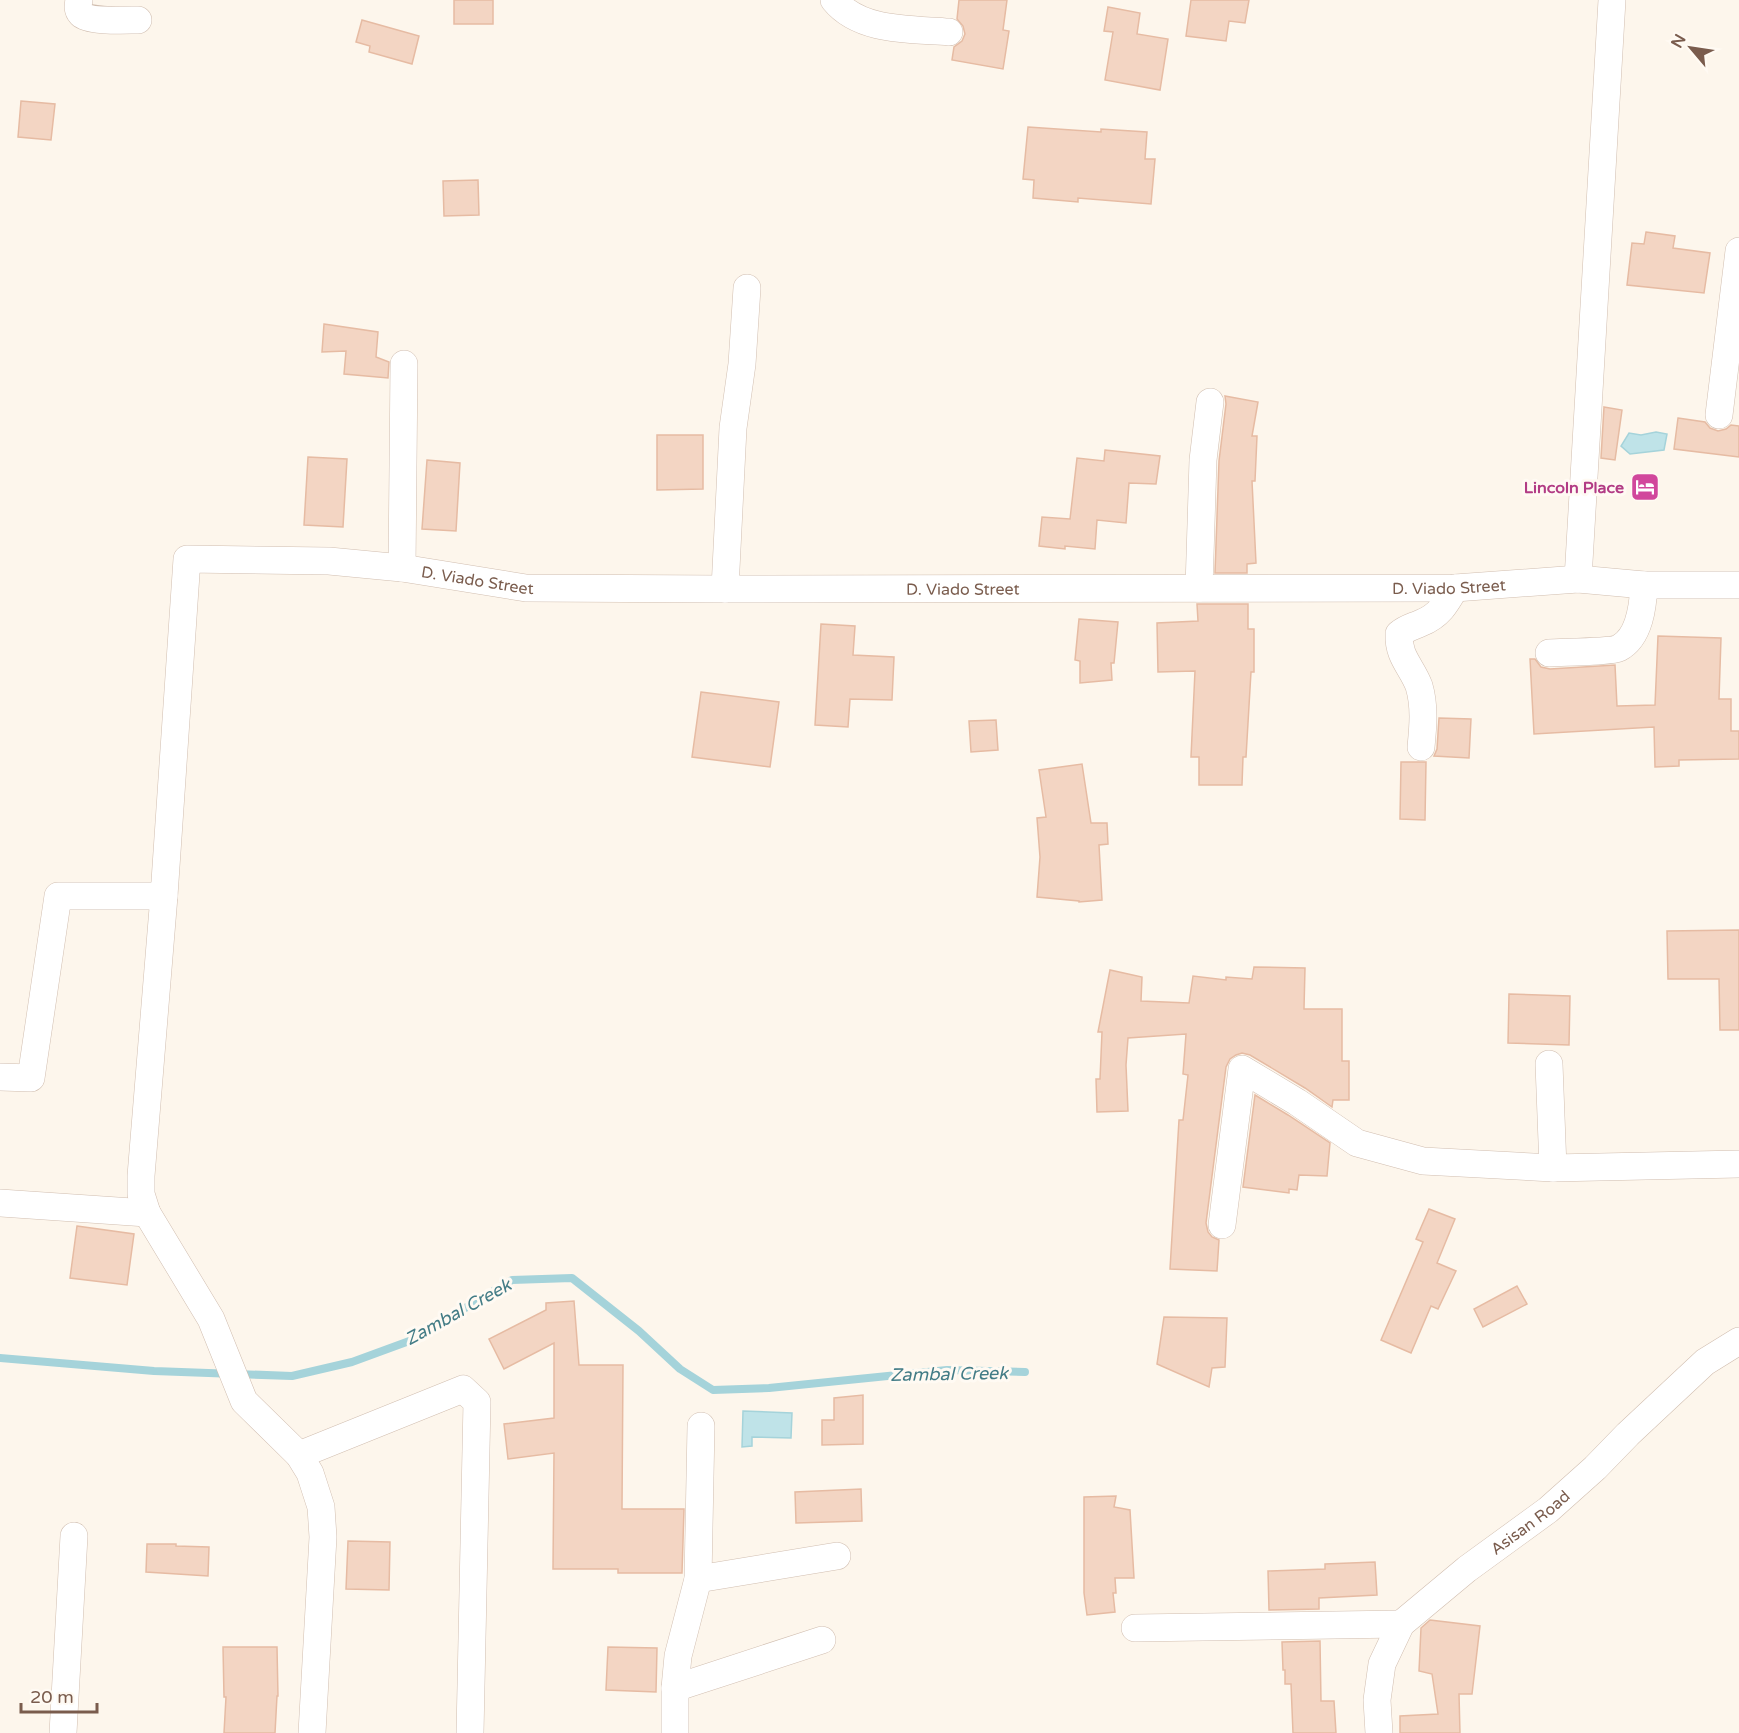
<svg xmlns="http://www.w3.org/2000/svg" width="1739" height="1733" font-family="'Varela Round',sans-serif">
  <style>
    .water { fill: #bfe3e8; stroke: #a5d3da; stroke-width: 1.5 }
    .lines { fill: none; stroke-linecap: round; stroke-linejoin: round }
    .stream { stroke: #a5d3da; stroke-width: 8 }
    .building { fill: #f3d5c3; stroke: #e6bba3; stroke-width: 1.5 }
    .minor-casing { stroke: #d1beb0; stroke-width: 28 }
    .minor { stroke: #fff; stroke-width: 27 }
    .labels { text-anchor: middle; stroke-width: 6; stroke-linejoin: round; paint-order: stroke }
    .hotel-label { font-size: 16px; font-weight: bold; fill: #b23c85; stroke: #fffaf3; text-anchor: end }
    .street-label { font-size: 16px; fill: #7a5c4d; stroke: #fffaf3 }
    .water-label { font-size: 18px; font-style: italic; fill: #437c86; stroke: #fffaf3 }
  </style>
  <rect width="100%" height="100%" fill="#fdf6ec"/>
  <g class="water">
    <path d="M 1656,432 L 1667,434 L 1664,450 L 1630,454 L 1621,446 L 1629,433 L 1641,435 Z"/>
    <path d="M 743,1411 L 792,1413 L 791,1438 L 752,1437 L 752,1446 L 742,1447 Z"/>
  </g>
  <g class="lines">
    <path class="stream" d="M 0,1358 L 154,1371 L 292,1376 L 352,1362 L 412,1340 L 512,1280 L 572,1278 L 639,1331 L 680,1369 L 713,1390 L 769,1388 L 947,1370 L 1025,1372"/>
  </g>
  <g class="building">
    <rect x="454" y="0" width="39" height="24"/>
    <path d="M 959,0 L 1007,0 L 1003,30 L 1009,31 L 1003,69 L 952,60 L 954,47 L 962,41 L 965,34 L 963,26 L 957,19 Z"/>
    <path d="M 1191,0 L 1249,0 L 1245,23 L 1229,21 L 1226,41 L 1186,36 Z"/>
    <path d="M 1108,7 L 1140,13 L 1137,34 L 1168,39 L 1160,90 L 1105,80 L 1113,32 L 1104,31 Z"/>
    <path d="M 362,20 L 419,36 L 412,64 L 369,52 L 370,46 L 356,42 Z"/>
    <path d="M 21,101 L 55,104 L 51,140 L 18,137 Z"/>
    <path d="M 1028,127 L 1101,132 L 1101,129 L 1147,132 L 1145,159 L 1155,159 L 1151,204 L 1078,198 L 1078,202 L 1033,198 L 1034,180 L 1023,179 Z"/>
    <path d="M 478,180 L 479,215 L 444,216 L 443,181 Z"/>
    <path d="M 1646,232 L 1675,236 L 1673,248 L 1710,253 L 1704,293 L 1627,285 L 1632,243 L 1644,244 Z"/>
    <path d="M 324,324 L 378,332 L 376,357 L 389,362 L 388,378 L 344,374 L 346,351 L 322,352 Z"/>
    <path d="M 1225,396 L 1258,402 L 1252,436 L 1257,436 L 1255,481 L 1252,481 L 1256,563 L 1247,564 L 1247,573 L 1215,573 L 1219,461 L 1226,404 Z"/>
    <path d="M 1604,407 L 1622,410 L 1615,460 L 1601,458 Z"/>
    <path d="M 1678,418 L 1705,422 L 1710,428 L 1718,431 L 1726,429 L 1731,425 L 1739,426 L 1739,457 L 1674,449 Z"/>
    <path d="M 657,435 L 703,435 L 703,489 L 657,490 Z"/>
    <path d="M 1105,450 L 1160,456 L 1156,484 L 1129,483 L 1126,523 L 1097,520 L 1095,549 L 1065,546 L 1065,549 L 1039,546 L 1042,517 L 1070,519 L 1077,458 L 1104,461 Z"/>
    <path d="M 308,457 L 347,459 L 343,527 L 304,525 Z"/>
    <path d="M 427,460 L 460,463 L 456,531 L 422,529 Z"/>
    <path d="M 1197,604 L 1248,604 L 1248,629 L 1254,629 L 1254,672 L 1251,672 L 1246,757 L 1243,757 L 1242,785 L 1199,785 L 1199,757 L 1191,757 L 1195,671 L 1158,672 L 1157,623 L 1198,621 Z"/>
    <path d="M 1079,619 L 1118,622 L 1114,663 L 1111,663 L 1112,680 L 1080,683 L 1080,661 L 1075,660 Z"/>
    <path d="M 821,624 L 855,626 L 853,655 L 894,657 L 892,700 L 850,699 L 848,727 L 815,725 Z"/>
    <path d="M 1658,636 L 1721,638 L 1719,699 L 1731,699 L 1731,731 L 1739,731 L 1739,759 L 1679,760 L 1679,766 L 1655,767 L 1654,727 L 1534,734 L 1530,659 L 1535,659 L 1541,667 L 1550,669 L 1615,665 L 1617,706 L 1655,705 Z"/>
    <path d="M 701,692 L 779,702 L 770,767 L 692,757 Z"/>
    <path d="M 1439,718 L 1471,719 L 1469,758 L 1434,756 L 1437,749 Z"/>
    <path d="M 996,720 L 998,750 L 971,752 L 969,721 Z"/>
    <path d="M 1401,762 L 1426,762 L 1425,820 L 1400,819 Z"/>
    <path d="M 1082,764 L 1091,823 L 1107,823 L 1108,844 L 1099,845 L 1102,900 L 1079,902 L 1079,901 L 1037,897 L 1040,857 L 1037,818 L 1046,817 L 1039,770 Z"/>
    <path d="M 1739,930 L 1739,1030 L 1720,1030 L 1719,979 L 1668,979 L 1667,931 Z"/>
    <path d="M 1254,967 L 1305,968 L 1304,1009 L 1342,1009 L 1342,1061 L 1349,1061 L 1349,1100 L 1333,1100 L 1332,1107 L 1305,1088 L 1250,1055 L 1242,1053 L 1236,1055 L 1230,1059 L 1226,1067 L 1206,1223 L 1208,1232 L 1212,1237 L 1219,1240 L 1217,1271 L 1170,1269 L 1179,1120 L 1183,1120 L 1188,1075 L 1183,1074 L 1186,1034 L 1128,1038 L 1126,1065 L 1128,1111 L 1097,1112 L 1096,1079 L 1100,1079 L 1102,1032 L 1098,1032 L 1110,970 L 1142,977 L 1141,1001 L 1189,1003 L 1193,976 L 1226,980 L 1226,977 L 1252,979 Z"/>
    <path d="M 1509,994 L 1570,996 L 1569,1045 L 1508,1043 Z"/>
    <path d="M 1255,1095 L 1288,1115 L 1330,1143 L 1327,1176 L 1299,1175 L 1297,1190 L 1289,1189 L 1289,1193 L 1243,1187 Z"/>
    <path d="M 1429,1209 L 1455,1219 L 1437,1263 L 1456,1271 L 1438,1309 L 1431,1306 L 1411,1353 L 1381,1340 L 1423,1242 L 1416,1239 Z"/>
    <path d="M 77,1226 L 134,1234 L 127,1285 L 70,1278 Z"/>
    <path d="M 1517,1286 L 1527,1304 L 1483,1327 L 1474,1309 Z"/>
    <path d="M 574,1301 L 579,1365 L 623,1365 L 622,1509 L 684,1509 L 682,1573 L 618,1573 L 618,1569 L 553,1569 L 554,1453 L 508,1459 L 504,1424 L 554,1418 L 554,1343 L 504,1369 L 489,1339 L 546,1310 L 546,1303 Z"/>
    <path d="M 1164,1317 L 1227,1318 L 1225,1367 L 1212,1368 L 1209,1387 L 1157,1364 Z"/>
    <path d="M 863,1395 L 863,1444 L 822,1445 L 822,1420 L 834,1420 L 834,1398 Z"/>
    <path d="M 861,1489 L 862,1521 L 796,1523 L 795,1492 Z"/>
    <path d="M 1116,1496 L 1114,1507 L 1130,1510 L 1134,1578 L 1115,1578 L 1116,1593 L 1113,1593 L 1115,1612 L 1087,1615 L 1084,1593 L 1084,1497 Z"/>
    <path d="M 348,1541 L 390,1542 L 389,1590 L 346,1589 Z"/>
    <path d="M 147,1544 L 176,1544 L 176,1546 L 209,1547 L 208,1576 L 146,1572 Z"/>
    <path d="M 1375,1562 L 1377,1595 L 1319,1598 L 1319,1609 L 1269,1610 L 1268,1571 L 1325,1569 L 1325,1564 Z"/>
    <path d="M 1430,1620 L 1480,1626 L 1472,1694 L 1459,1694 L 1460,1733 L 1400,1733 L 1400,1716 L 1438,1714 L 1432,1674 L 1419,1671 L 1421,1628 Z"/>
    <path d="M 1320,1641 L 1321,1701 L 1334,1701 L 1336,1733 L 1293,1733 L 1291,1684 L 1285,1684 L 1285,1670 L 1283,1670 L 1282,1642 Z"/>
    <path d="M 223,1647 L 277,1647 L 278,1696 L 277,1696 L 275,1733 L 224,1733 L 226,1697 L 224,1697 Z"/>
    <path d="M 608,1647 L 657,1648 L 656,1692 L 606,1690 Z"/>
  </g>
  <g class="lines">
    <g class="minor-casing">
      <g id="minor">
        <path d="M 79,0 C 78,5 77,10 81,14 C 89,22 126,20 138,20"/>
        <path d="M 834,0 C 860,32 911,29 949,32"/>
        <path d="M 1719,415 L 1739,251"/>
        <path d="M 402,568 L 404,364"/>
        <path d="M 1578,579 L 1612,0"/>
        <path d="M 1199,588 L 1203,460 L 1210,402"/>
        <path d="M 725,589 L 733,428 L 742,364 L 747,288"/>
        <path d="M 1549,653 C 1561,652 1611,652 1619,648 C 1640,637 1643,605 1644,585"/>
        <path d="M 1421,747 C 1423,727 1425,706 1419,686 C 1412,667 1398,657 1399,634 C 1406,628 1412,627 1421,623 C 1439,616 1446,604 1455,588"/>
        <path d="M 1549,1064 L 1553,1168"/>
        <path d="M 0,1077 L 31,1078 L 58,896 L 164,896"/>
        <path d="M 0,1203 L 147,1213"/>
        <path d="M 1222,1225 L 1242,1069 L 1297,1102 L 1357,1143 L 1423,1161 L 1553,1168 L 1739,1164"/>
        <path d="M 299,1455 L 463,1389 L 477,1402 L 470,1733"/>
        <path d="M 698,1579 L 837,1556"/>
        <path d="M 1135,1628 L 1401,1624"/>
        <path d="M 675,1688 L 822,1640"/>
        <path d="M 63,1733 L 74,1536"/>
        <path id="s1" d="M 312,1733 L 323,1537 L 321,1507 L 310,1473 L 299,1455 L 244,1401 L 211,1319 L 147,1213 L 141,1194 L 141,1176 L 164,896 L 187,559 L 329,561 L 402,568 L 526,588 L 725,589 L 1455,588 L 1578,579 L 1644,585 L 1739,585"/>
        <path d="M 675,1733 L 675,1688 L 678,1656 L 698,1579 L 701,1426"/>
        <path id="s2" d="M 1379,1733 L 1377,1700 L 1382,1664 L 1401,1624 L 1467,1569 L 1548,1510 L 1595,1468 L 1628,1434 L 1705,1362 L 1739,1341"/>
      </g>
    </g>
    <use href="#minor" class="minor"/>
  </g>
  <defs>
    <g id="hotel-square" transform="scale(1.5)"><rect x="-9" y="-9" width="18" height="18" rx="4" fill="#d1479c" stroke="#fffaf3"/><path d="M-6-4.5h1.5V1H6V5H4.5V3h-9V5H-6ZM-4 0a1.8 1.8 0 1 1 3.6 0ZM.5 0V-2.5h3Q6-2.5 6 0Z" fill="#fff"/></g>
  </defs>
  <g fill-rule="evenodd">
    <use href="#hotel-square" x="1645" y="487"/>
  </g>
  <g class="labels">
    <g class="hotel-label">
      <text x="1624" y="493">Lincoln Place</text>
    </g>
    <g class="street-label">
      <text dy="6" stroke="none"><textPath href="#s1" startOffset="1521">D. Viado Street</textPath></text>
      <text dy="6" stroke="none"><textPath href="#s1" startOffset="2493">D. Viado Street</textPath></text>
      <text dy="6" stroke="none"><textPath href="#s1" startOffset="2007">D. Viado Street</textPath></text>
      <text dy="6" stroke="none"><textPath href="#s2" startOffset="278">Asisan Road</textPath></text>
    </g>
    <g class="water-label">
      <text transform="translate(458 1312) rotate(-29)" y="6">Zambal Creek</text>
      <text transform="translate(949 1374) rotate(-1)" y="6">Zambal Creek</text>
    </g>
  </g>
  <g transform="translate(1691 48) rotate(299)" stroke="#fffaf3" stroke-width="4.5" paint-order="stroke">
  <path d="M0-4.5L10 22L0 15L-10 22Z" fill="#7a5c4d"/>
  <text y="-9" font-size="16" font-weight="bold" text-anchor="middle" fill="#7a5c4d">N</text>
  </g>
  <path d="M21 1703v9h76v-9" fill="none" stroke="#7a5c4d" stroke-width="3"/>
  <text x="30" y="1703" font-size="18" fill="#7a5c4d" stroke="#fffaf3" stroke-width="4.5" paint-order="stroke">20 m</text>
</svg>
